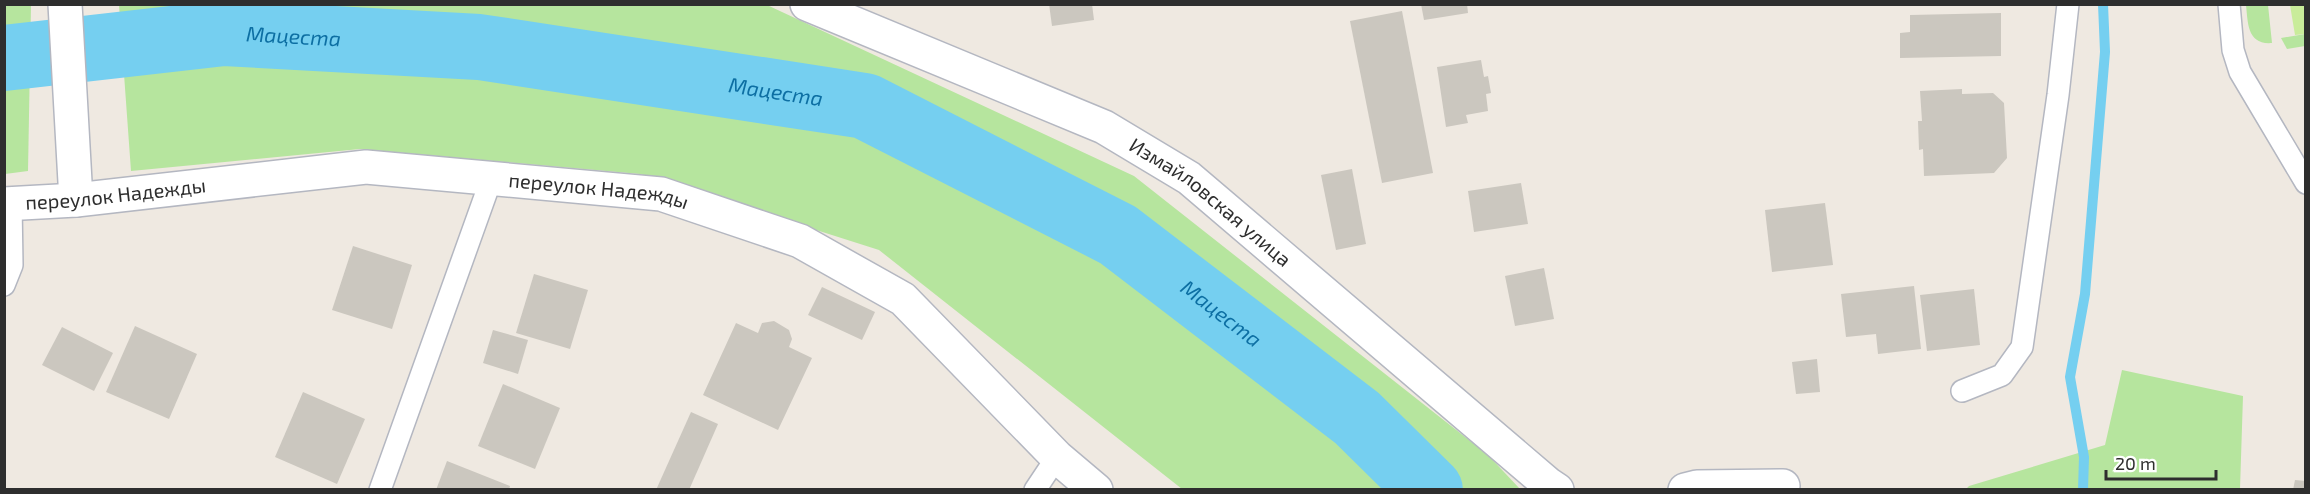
<svg xmlns="http://www.w3.org/2000/svg" width="2310" height="494" font-family="'Exo 2',sans-serif">
  <style>
    .green { fill: #b6e59e }
    .pitch { fill: #c9ec9a }
    .lines { fill: none; stroke-linecap: round; stroke-linejoin: round }
    .stream { stroke: #75cff0; stroke-width: 10 }
    .river { stroke: #75cff0; stroke-width: 66 }
    .building { fill: #cbc7bf }
    .lane-casing { stroke: #b4b7c1; stroke-width: 24 }
    .street-casing { stroke: #b4b7c1; stroke-width: 36 }
    .lane { stroke: #fff; stroke-width: 21 }
    .street { stroke: #fff; stroke-width: 33 }
    .labels { text-anchor: middle; stroke-width: 4.5; stroke-linejoin: round; paint-order: stroke }
    .street-label { font-size: 20px; fill: #2e2e2e; stroke: #fff }
    .water-label { font-size: 21px; font-style: italic; fill: #0d6fa3; stroke: #fff }
  </style>
  <rect width="100%" height="100%" fill="#efe9e1"/>
  <g class="green">
    <path d="M 4,5 L 31,5 L 28,171 L 5,174 Z"/>
    <path d="M 119,5 L 767,5 L 1134,176 L 1488,455 L 1520,489 L 1182,489 L 879,250 L 640,174 L 360,149 L 131,171 Z"/>
    <path d="M 2246,5 L 2268,5 L 2272,43 C 2247,45 2248,23 2246,5 Z"/>
    <path d="M 2305,34 L 2305,46 L 2287,49 L 2281,38 Z"/>
    <path d="M 2122,370 L 2243,396 L 2240,489 L 1966,489 L 1969,486 L 2105,445 Z"/>
  </g>
  <path class="pitch" d="M 2290,5 L 2305,5 L 2305,34 L 2295,35 Z"/>
  <g class="lines">
    <path class="stream" d="M 2083,490 L 2084,457 L 2070,377 L 2085,294 L 2105,52 L 2103,4"/>
    <path class="river" id="s1" d="M 4,58 L 224,33 L 479,47 L 865,106 L 1118,235 L 1357,418 L 1430,490"/>
  </g>
  <g class="building">
    <path d="M 1049,4 L 1092,4 L 1094,20 L 1052,26 Z"/>
    <path d="M 1421,4 L 1467,4 L 1468,13 L 1424,20 Z"/>
    <path d="M 1402,11 L 1433,173 L 1382,183 L 1350,21 Z"/>
    <path d="M 2001,13 L 2001,56 L 1900,58 L 1900,33 L 1910,32 L 1910,15 Z"/>
    <path d="M 1481,60 L 1484,77 L 1488,76 L 1491,93 L 1486,94 L 1488,111 L 1466,115 L 1468,123 L 1446,127 L 1437,67 Z"/>
    <path d="M 1962,89 L 1962,94 L 1993,93 L 2004,103 L 2007,158 L 1994,173 L 1924,176 L 1923,149 L 1919,150 L 1918,121 L 1922,121 L 1920,91 Z"/>
    <path d="M 1352,169 L 1366,244 L 1336,250 L 1321,175 Z"/>
    <path d="M 1521,183 L 1528,224 L 1474,232 L 1468,191 Z"/>
    <path d="M 1825,203 L 1833,265 L 1772,272 L 1765,210 Z"/>
    <path d="M 353,246 L 412,265 L 392,329 L 332,310 Z"/>
    <path d="M 1544,268 L 1554,319 L 1515,326 L 1505,276 Z"/>
    <path d="M 534,274 L 588,290 L 570,349 L 516,333 Z"/>
    <path d="M 1914,286 L 1921,349 L 1878,354 L 1876,334 L 1846,337 L 1841,294 Z"/>
    <path d="M 822,287 L 875,312 L 862,340 L 808,315 Z"/>
    <path d="M 1974,289 L 1980,345 L 1927,351 L 1920,295 Z"/>
    <path d="M 774,321 L 789,330 L 792,339 L 789,347 L 812,358 L 778,430 L 703,395 L 736,323 L 758,333 L 762,323 Z"/>
    <path d="M 135,326 L 197,354 L 169,419 L 106,392 Z"/>
    <path d="M 62,327 L 113,353 L 94,391 L 42,365 Z"/>
    <path d="M 493,330 L 528,340 L 518,374 L 483,363 Z"/>
    <path d="M 1817,359 L 1820,392 L 1796,394 L 1792,362 Z"/>
    <path d="M 503,384 L 560,408 L 535,469 L 478,446 Z"/>
    <path d="M 303,392 L 365,419 L 337,484 L 275,457 Z"/>
    <path d="M 691,412 L 718,424 L 689,490 L 656,490 Z"/>
    <path d="M 447,461 L 510,486 L 509,490 L 436,490 Z"/>
    <path d="M 2295,480 L 2306,481 L 2306,490 L 2293,490 Z"/>
  </g>
  <g class="lines">
    <g class="lane-casing">
      <g id="lane">
        <path d="M 2229,4 L 2233,50 L 2240,72 L 2306,183"/>
        <path d="M 4,285 L 12,265 L 11,203"/>
        <path d="M 1962,391 L 2002,375 L 2022,347 L 2058,95 L 2068,4"/>
        <path d="M 380,490 L 492,177"/>
        <path d="M 1035,490 L 1057,457"/>
      </g>
    </g>
    <g class="street-casing">
      <g id="street">
        <path d="M 65,4 L 76,200"/>
        <path id="s2" d="M 807,4 L 1104,127 L 1189,178 L 1548,484 L 1557,490"/>
        <path id="s3" d="M 4,204 L 76,200 L 366,167 L 661,194 L 800,241 L 903,299 L 1057,457 L 1096,490"/>
        <path d="M 1685,490 L 1697,487 L 1783,486"/>
      </g>
    </g>
    <use href="#lane" class="lane"/>
    <use href="#street" class="street"/>
  </g>
  <g class="labels">
    <g class="street-label">
      <text dy="7" stroke="none"><textPath href="#s3" startOffset="598">переулок Надежды</textPath></text>
      <text dy="7" stroke="none"><textPath href="#s3" startOffset="112">переулок Надежды</textPath></text>
      <text dy="7" stroke="none"><textPath href="#s2" startOffset="452">Измайловская улица</textPath></text>
    </g>
    <g class="water-label">
      <text dy="7" stroke="none"><textPath href="#s1" startOffset="291">Мацеста</textPath></text>
      <text dy="7" stroke="none"><textPath href="#s1" startOffset="777">Мацеста</textPath></text>
      <text dy="7" stroke="none"><textPath href="#s1" startOffset="1281">Мацеста</textPath></text>
    </g>
  </g>
  <rect width="2310" height="494" fill="none" stroke="#2e2e2e" stroke-width="12"/>
  <path d="M2106 470v9h110v-9" fill="none" stroke="#2e2e2e" stroke-width="3"/>
  <text x="2115" y="470" font-size="18" fill="#2e2e2e" stroke="#ffffff" stroke-width="4.5" paint-order="stroke">20 m</text>
</svg>
